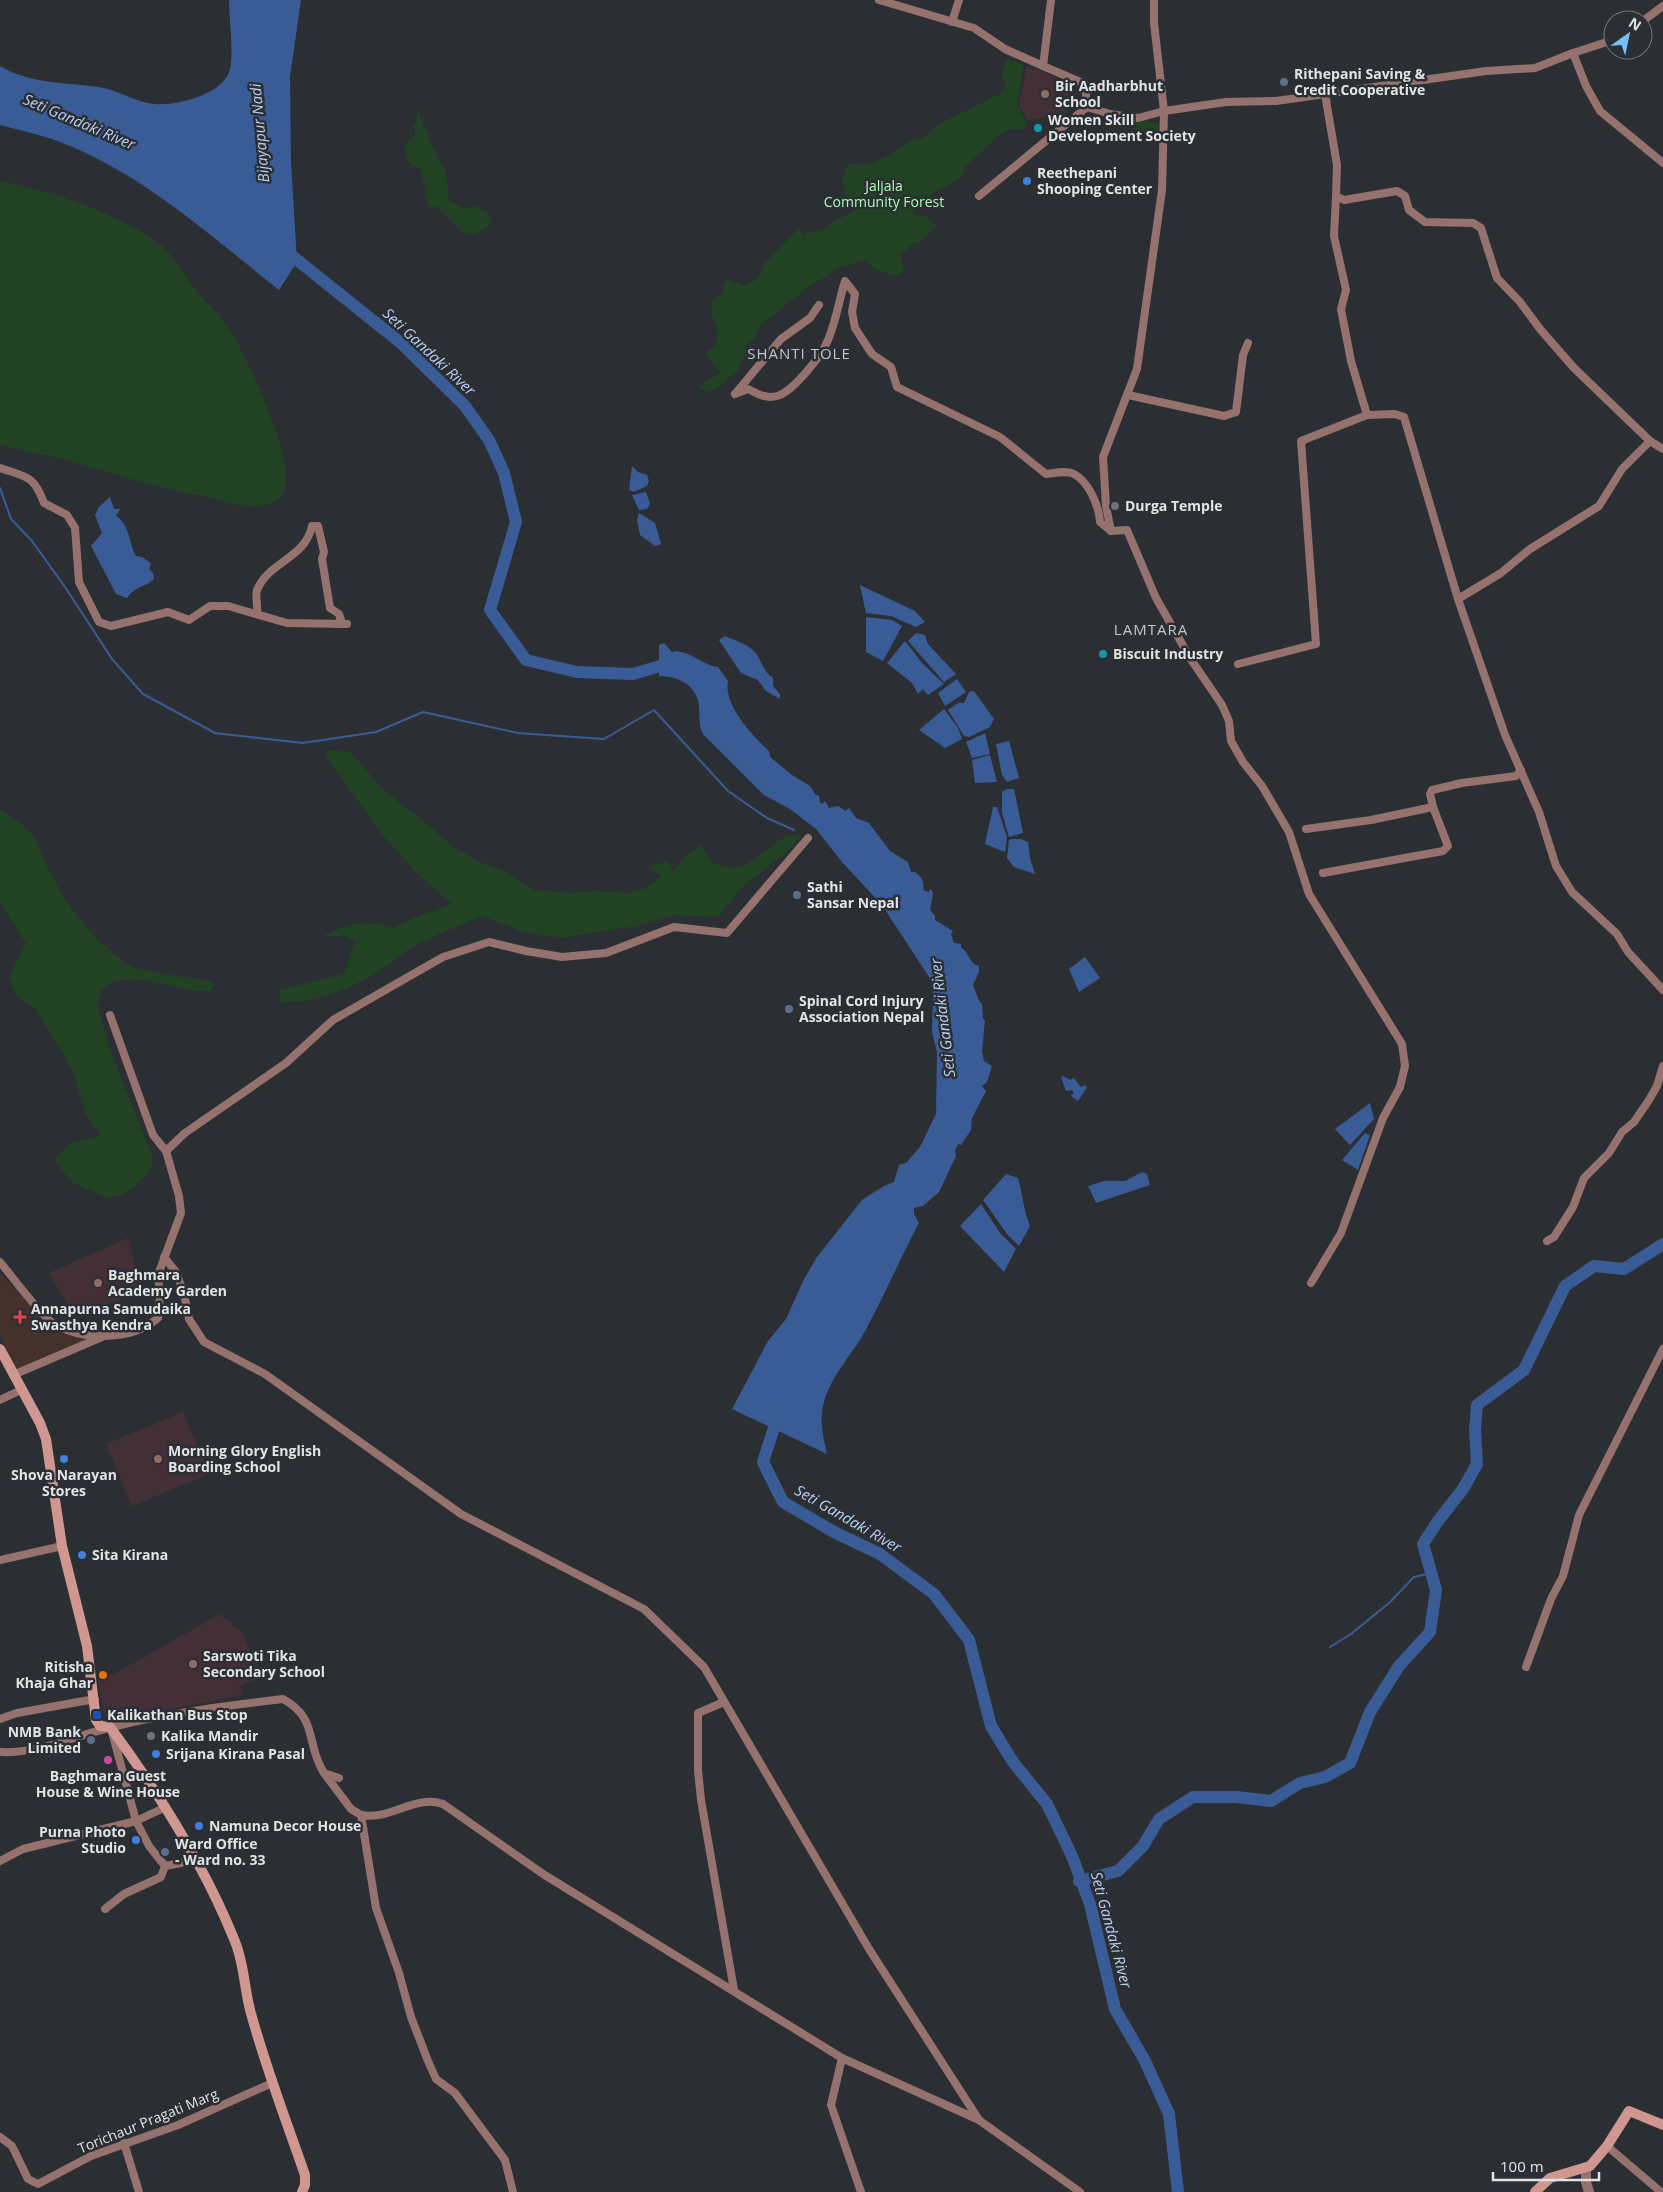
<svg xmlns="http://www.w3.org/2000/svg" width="1663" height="2192" font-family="'Open Sans',sans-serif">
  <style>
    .education { fill: #433037 }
    .medical { fill: #45312c }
    .green { fill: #214324 }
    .water { fill: #3a5c96 }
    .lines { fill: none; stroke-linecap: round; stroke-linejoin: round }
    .stream { stroke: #3a5c96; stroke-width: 2 }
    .river { stroke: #3a5c96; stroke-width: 12 }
    .minor { stroke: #95726d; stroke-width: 8 }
    .tertiary { stroke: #95726d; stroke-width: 10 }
    .secondary { stroke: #cf9790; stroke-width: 10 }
    .service-dot { fill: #5c6f8a; stroke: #2b2f34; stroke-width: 2 }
    .education-dot { fill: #8d6e63; stroke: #2b2f34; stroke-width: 2 }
    .culture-dot { fill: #0f9aa8; stroke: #2b2f34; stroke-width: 2 }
    .shop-dot { fill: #3f7fe0; stroke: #2b2f34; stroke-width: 2 }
    .worship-dot { fill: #6b7280; stroke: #2b2f34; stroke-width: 2 }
    .health-dot { fill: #e0444e; stroke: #2b2f34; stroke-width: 2 }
    .food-dot { fill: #e8710a; stroke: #2b2f34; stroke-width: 2 }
    .transit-dot { fill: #1a4fb4; stroke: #2b2f34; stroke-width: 2 }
    .hotel-dot { fill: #d1479c; stroke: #2b2f34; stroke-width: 2 }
    .labels { text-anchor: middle; stroke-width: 5; stroke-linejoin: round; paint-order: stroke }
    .poi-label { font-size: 14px; font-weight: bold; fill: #e1e3e7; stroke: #2b2f34; text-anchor: start }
    .park-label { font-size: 14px; fill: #a8fcaf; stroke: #2b2f34 }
    .street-label { font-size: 14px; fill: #e1e3e7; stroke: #2b2f34 }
    .water-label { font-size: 15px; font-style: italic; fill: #b9cef0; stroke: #2b2f34 }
    .neighbourhood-label { font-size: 15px; letter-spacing: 1px; fill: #c1c6cc; stroke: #2b2f34 }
  </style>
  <rect width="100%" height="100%" fill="#2b2f34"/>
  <g class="education">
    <path d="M 1027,66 L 1073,83 L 1065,114 L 1028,120 L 1019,105 Z"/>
    <path d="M 128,1238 L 142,1293 L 73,1314 L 49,1273 Z"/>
    <path d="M 183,1412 L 209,1474 L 132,1506 L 106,1444 Z"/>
    <path d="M 220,1614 L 242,1633 L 255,1660 L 261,1678 L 239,1685 L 243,1695 L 106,1722 L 98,1679 L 116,1673 Z"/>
  </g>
  <path class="medical" d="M 0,1273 L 51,1327 L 86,1338 L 86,1343 L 43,1361 L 15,1369 L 0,1336 Z"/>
  <g class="green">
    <path d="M 1007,58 L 1024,66 L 1017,106 L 1026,121 L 1024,129 L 1008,129 L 998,136 L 966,166 L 959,179 L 917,202 L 913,214 L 925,216 L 937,225 L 919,243 L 914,243 L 901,254 L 904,271 L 895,276 L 875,269 L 865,260 L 835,269 L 826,277 L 816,281 L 762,324 L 753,340 L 743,347 L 751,353 C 742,357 740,363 737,373 L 729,377 L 724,384 L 707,392 L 699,387 L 720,373 L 705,352 L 714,348 C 719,335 720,327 711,315 L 712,301 L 721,295 L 727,279 L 745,286 L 758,279 L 764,264 L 799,228 L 803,235 L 823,229 L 854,210 C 844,191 838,185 848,164 L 868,165 L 889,155 L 909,141 L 924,137 L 943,122 L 1002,93 L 1006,81 L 1001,77 Z"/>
    <path d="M 418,110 L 434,150 L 446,172 L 449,201 L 465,209 L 475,206 L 487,212 L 491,218 L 490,225 C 469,240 464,235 449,218 C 444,214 440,212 437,207 L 429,206 L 424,194 L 427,188 L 423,183 L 421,168 L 414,166 L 411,168 L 408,160 L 405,144 L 414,136 L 415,130 L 413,125 L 417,120 Z"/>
    <path d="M 1137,120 L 1158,123 L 1158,131 L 1142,131 L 1142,136 L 1135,134 Z"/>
    <path d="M 0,181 C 48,190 118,213 158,243 C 175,256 184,276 198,293 C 208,305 222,317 230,330 C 247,357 292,456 286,486 C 284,494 277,501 269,504 C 247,512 219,499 198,495 C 156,488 115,474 74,462 C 49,455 24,452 0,444 Z"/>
    <path d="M 326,750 L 351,752 L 381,788 L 431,827 L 451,845 L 477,861 L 507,872 L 534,890 L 570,893 L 597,891 L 628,893 L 646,888 L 661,876 L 648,867 L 668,861 L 673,871 L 686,856 L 701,845 L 712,863 C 719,865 732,869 739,867 C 764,860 773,833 801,835 L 790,849 L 741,888 L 718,917 L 675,915 L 637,926 L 561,938 L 521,931 L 483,916 C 459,925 435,935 412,947 C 401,953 392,963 381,970 C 350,989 316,1003 280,1002 L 279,990 L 344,974 L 355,941 L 345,936 L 322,936 C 351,923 364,919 394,928 C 412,916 432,913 451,903 L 417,873 L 386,839 L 328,760 Z"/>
    <path d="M 0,809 C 11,817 25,825 33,836 C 39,845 42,857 47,867 C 63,898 84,930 112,952 C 118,956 124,962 130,966 C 147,974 211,979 215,984 L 209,991 C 176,992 146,972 112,982 C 104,984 98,996 98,1003 C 97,1009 101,1017 102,1022 C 114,1068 136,1113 153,1158 L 151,1170 L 133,1188 L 121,1195 L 108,1198 L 71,1182 L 55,1160 L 70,1143 L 99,1137 L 99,1132 L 86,1115 L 75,1078 L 65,1057 L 35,1008 L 17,996 L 9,977 L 26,943 L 0,903 Z"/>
  </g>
  <g class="water">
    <path d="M 229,0 L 301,0 L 290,77 L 291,162 L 297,262 L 279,290 C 213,238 149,179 70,146 C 47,136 23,131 0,125 L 0,66 C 31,85 70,82 104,88 C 121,92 138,103 155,104 C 177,106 225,94 230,69 C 234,52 229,19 229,0 Z"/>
    <path d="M 632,466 L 638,472 L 647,475 L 649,481 L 647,486 L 634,492 L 629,490 Z"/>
    <path d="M 646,492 L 650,504 L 647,509 L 639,510 L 632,495 Z"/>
    <path d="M 110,497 L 114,509 L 120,509 L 116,516 C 130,525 129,543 136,556 L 142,557 L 151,563 L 149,569 L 153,573 L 154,579 C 145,588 136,585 127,598 L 116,594 L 91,546 L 102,533 L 95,515 L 99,507 Z"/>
    <path d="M 639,513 L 655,523 L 661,544 L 655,546 L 640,535 L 637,520 Z"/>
    <path d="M 860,585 L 915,611 L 925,622 L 916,627 L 891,616 L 866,613 Z"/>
    <path d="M 866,617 L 892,620 L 902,626 L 883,661 L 866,652 Z"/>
    <path d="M 916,633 L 925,635 L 928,644 L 956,674 L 944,682 L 908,641 Z"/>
    <path d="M 725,636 C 735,641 750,644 757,655 C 763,664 763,671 773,678 L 773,686 L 780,694 L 780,699 L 766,691 L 758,680 L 741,673 L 719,640 Z"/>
    <path d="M 905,641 L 922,663 L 944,684 L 928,695 L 923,689 L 918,694 L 912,683 L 887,663 Z"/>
    <path d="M 664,643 L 672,652 C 685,647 704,666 718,667 L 728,681 C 723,705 753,736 769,751 L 770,757 L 792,775 L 810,786 L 815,794 L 819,796 L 820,803 L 822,804 L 825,801 L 829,808 L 838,806 L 846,811 L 849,808 L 856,818 L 869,823 L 890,851 L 908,862 L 911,872 L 915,872 C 921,877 925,881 923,890 L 928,892 L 931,889 L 933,893 L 930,910 L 935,916 L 935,920 L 953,931 L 951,934 L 954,943 L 961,944 L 961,948 C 970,952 968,963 979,966 L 979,972 L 973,985 L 979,1001 L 982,1004 L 983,1019 L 985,1020 L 982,1052 L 984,1061 L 992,1066 L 987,1082 L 982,1086 L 986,1091 L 972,1118 L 971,1130 L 961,1145 L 958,1144 L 955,1151 L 956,1156 L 939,1192 L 923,1206 L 914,1208 L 914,1214 L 919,1223 C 900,1259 884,1296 864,1333 C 851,1356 831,1376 824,1402 C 819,1420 823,1437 827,1454 L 732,1409 L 768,1341 L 786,1319 L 804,1279 L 817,1257 L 862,1200 L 884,1186 L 894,1182 L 899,1165 L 906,1163 L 920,1147 L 936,1114 L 937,1052 L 932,1032 L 933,996 L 931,980 L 882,905 L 842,862 L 816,829 L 790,809 L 764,795 L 703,734 C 698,724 700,717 699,706 C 697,685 678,676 659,676 L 659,645 Z"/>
    <path d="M 957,679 L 966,692 L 945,706 L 938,693 Z"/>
    <path d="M 974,691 L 994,719 L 990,727 L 969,737 L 964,736 L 948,710 L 958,703 L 964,703 L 969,692 Z"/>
    <path d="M 944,709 L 958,728 L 962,739 L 945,748 L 919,730 Z"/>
    <path d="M 985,733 L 990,754 L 972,758 L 966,742 Z"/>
    <path d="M 1009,741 L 1019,778 L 1007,782 L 1002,775 L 996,744 Z"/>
    <path d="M 990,755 L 997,782 L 975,783 L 972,760 Z"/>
    <path d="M 1007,789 L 1014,789 L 1023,833 L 1009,837 L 1002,813 L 1002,792 Z"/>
    <path d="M 993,807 L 997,807 L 1007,837 L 1005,852 L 985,844 Z"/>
    <path d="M 1012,839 L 1021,839 L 1028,842 L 1030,858 L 1035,874 L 1014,867 L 1007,858 L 1009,840 Z"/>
    <path d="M 1085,957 L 1100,978 L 1079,992 L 1069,969 Z"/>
    <path d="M 1063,1076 L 1070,1080 L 1074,1078 L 1081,1087 L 1085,1085 L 1087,1087 L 1078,1101 L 1071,1096 L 1074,1093 L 1072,1090 L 1066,1091 L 1061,1077 Z"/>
    <path d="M 1370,1103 L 1374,1119 L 1350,1145 L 1335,1129 Z"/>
    <path d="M 1365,1133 L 1370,1135 L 1358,1170 L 1342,1160 Z"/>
    <path d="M 1142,1172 L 1147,1174 L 1150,1185 L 1096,1203 L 1088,1186 L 1104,1181 L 1125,1181 Z"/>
    <path d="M 1006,1174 L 1018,1178 C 1023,1194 1023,1210 1030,1226 L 1019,1246 L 1007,1234 L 983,1200 Z"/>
    <path d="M 981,1204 L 1000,1233 L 1016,1249 L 1004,1272 L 960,1226 Z"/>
  </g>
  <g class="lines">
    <g class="stream">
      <path d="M 0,488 L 11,519 L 32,541 L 65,587 L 112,659 L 143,694 L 215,733 L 303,743 L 376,732 L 423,712 L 518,733 L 604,739 L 654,710 L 728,791 L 767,818 L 794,830"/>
      <path d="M 1330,1647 L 1351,1634 L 1389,1603 L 1414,1577 L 1431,1573"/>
    </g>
    <g class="river">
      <path d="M 286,251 L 401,343 L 465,406 L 489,440 L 504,473 L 516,522 L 490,610 L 526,660 L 577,672 L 633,674 L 674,662"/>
      <path d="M 779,1412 L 763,1462 L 783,1502 L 834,1532 L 880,1554 L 934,1594 L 969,1640 L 991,1726 L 1013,1762 L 1047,1804 L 1072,1856 L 1090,1904 L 1115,2009 L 1145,2061 L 1169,2114 L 1178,2192"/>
      <path d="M 1079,1881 L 1118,1871 L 1143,1846 L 1159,1819 L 1193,1797 L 1237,1797 L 1271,1801 L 1300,1783 L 1325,1777 L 1350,1763 L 1370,1712 L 1399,1666 L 1430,1632 L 1436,1590 L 1423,1544 L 1438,1521 L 1463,1489 L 1477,1464 L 1475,1430 L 1477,1405 L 1524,1370 L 1565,1286 L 1594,1266 L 1624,1269 L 1663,1244"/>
    </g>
    <g class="minor">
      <path d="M 879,0 L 974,28 L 1005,49 L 1043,66"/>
      <path d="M 1051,0 L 1043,66 L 1085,84 L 1087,107 L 1110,114 L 1138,118 L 1164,111 L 1226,102 L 1276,101 L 1486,71 L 1535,68 L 1573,53 L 1613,40"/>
      <path d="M 1154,0 L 1154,23 L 1164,111 L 1162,190 L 1137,369 L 1103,457 L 1106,506 L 1111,531 L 1127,530 L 1156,598 L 1190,658 L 1222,705 L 1229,721 L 1231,741 L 1243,762 L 1262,786 L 1289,832 L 1309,894 L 1402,1044 L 1405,1066 L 1400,1087 L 1383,1118 L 1341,1233 L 1311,1283"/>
      <path d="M 1643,21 L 1663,6"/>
      <path d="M 952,22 L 959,0"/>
      <path d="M 1573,53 L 1586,86 L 1600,111 L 1663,163"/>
      <path d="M 1325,94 L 1337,165 L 1336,196 L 1344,200 L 1397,191 L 1405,196 L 1409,210 L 1425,222 L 1473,223 L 1481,228 L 1497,278 L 1520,302 L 1540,329 L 1574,368 L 1650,441 L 1663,449"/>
      <path d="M 979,196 L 1087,107"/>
      <path d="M 1336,196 L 1334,236 L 1346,290 L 1341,309 L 1351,361 L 1367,415 L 1395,414 L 1404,417 L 1458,599 L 1505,735 L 1539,812 L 1556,866 L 1572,892 L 1617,934 L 1628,952 L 1663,990"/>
      <path d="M 735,394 L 748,389 C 758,394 766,399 777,396 C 793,392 822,355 828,340 C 836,321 839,301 845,281 L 855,294 L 852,312 L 855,328 L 872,354 L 891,367 L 897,387 L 1000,437 L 1046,474 C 1055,473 1066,470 1074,474 C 1089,482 1099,506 1100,522 L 1111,531"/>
      <path d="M 735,394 L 781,339 L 810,318 L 819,305"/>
      <path d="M 1128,395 L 1224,416 L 1236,412 L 1243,355 L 1248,343"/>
      <path d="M 0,468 C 26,477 34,475 44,503 L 67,515 L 75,528 L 79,582 L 99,622 L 111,626 L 168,612 L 189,620 L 210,606 L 228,606 L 287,623 L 347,624"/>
      <path d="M 1458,599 L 1501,573 L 1530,549 L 1599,506 L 1622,469 L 1650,441"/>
      <path d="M 257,613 C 258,606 255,596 257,590 C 269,561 305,559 312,526 L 318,526 L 324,552 L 322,559 L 330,608 L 339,614 L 341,620 L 337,624"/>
      <path d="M 1238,664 L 1316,644 L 1301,441 L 1367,415"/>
      <path d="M 1306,829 L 1371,820 L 1433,807 L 1430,794 L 1432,790 L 1462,783 L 1516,776 L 1521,770"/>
      <path d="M 1323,873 L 1443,851 L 1448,846 L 1433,807"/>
      <path d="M 166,1151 L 185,1133 L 286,1063 L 333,1020 L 443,957 L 489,942 L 526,951 L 562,957 L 606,953 L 674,927 L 727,933 L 808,838"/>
      <path d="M 1547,1241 L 1554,1237 L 1573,1207 L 1584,1178 L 1609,1153 L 1622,1132 L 1634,1122 L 1649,1100 L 1657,1086 L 1663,1066"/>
      <path d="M 164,1257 L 176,1272 L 184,1294 L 189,1319 L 204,1342 L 265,1374 L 461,1514 L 644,1609 L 704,1667 L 869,1949 L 979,2120"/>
      <path d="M 0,1262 C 12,1276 40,1315 53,1323 C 83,1341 132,1341 158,1318 L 160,1297 L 158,1275 L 181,1213 L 179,1196 L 166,1151 L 153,1135 L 110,1015"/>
      <path d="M 13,1375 L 102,1337"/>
      <path d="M 0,1400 L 21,1390"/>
      <path d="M 0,1560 L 62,1546"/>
      <path d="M 1526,1667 L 1551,1599 L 1563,1576 L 1579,1515 L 1663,1349"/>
      <path d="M 724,1702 L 698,1713 L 698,1770 L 701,1800 L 734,1990"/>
      <path d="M 0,1719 L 17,1713 L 95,1699"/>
      <path d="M 112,1732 L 136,1821 L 149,1846 L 165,1866 L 196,1860"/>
      <path d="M 0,1752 C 38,1754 75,1736 112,1727 C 169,1713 225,1706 283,1699 C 319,1719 305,1743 324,1773 L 339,1778"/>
      <path d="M 324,1773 L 351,1809 L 361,1815 L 376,1908 L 399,1973 L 411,2017 L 428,2061 L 436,2079 L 455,2093 L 505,2160 L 513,2192"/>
      <path d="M 361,1815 C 389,1821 416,1794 443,1804 L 543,1874 L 842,2058 L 979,2120 L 1080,2192"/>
      <path d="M 0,1861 L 23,1849 L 136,1821 L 166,1807"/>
      <path d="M 105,1909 L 124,1894 L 161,1877 L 165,1866"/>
      <path d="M 842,2058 L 831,2105 L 861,2192"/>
      <path d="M 0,2137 L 12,2146 L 28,2179 L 38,2184 L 91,2156 L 178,2125 L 272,2083"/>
      <path d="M 124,2143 L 139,2192"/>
      <path d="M 1607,2146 L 1661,2192"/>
    </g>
    <path class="tertiary" d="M 1586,2168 L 1586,2182 L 1589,2192"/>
    <g class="secondary">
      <path d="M 0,1349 L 40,1423 L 46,1439 L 62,1546 L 87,1646 L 96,1720 L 100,1726 L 110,1727 C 159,1793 203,1863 234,1939 C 245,1964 244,1992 252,2017 C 267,2071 287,2123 305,2175 L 305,2185 L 302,2192"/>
      <path d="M 1535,2192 L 1550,2178 L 1590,2166 L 1607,2146 L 1629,2111 L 1663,2125"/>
    </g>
  </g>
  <g class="service-dot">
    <circle cx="1284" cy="82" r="5"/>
    <circle cx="797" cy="895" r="5"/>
    <circle cx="789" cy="1009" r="5"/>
    <circle cx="91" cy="1740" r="5"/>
    <circle cx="165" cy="1852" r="5"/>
  </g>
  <g class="education-dot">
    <circle cx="1045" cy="94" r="5"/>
    <circle cx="98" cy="1283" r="5"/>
    <circle cx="158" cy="1459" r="5"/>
    <circle cx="193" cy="1664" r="5"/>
  </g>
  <g class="culture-dot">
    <circle cx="1038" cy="128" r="5"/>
    <circle cx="1103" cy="654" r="5"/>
  </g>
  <g class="shop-dot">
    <circle cx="1027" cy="181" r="5"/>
    <circle cx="64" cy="1459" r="5"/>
    <circle cx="82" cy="1555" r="5"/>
    <circle cx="156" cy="1754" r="5"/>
    <circle cx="199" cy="1826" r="5"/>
    <circle cx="136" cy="1840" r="5"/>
  </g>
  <g class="worship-dot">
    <circle cx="1115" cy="506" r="5"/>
    <circle cx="151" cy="1736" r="5"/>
  </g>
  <path class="health-dot" d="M17.5 1309.5h5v5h5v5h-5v5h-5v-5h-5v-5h5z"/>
  <circle class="food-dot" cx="103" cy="1675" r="5"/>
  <rect class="transit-dot" x="92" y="1710" width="10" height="10" rx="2.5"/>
  <circle class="hotel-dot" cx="108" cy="1760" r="5"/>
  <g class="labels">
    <g class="poi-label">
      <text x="1294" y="79">Rithepani Saving &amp;<tspan x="1294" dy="16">Credit Cooperative</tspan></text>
      <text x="1055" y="91">Bir Aadharbhut<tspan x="1055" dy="16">School</tspan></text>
      <text x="1048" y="125">Women Skill<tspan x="1048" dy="16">Development Society</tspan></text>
      <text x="1037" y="178">Reethepani<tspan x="1037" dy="16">Shooping Center</tspan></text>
      <text x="1125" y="511">Durga Temple</text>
      <text x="1113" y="659">Biscuit Industry</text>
      <text x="807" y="892">Sathi<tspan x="807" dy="16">Sansar Nepal</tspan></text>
      <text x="799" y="1006">Spinal Cord Injury<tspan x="799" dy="16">Association Nepal</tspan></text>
      <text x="108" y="1280">Baghmara<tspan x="108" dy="16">Academy Garden</tspan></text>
      <text x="31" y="1314">Annapurna Samudaika<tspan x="31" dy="16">Swasthya Kendra</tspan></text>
      <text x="168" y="1456">Morning Glory English<tspan x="168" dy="16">Boarding School</tspan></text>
      <text x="64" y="1480" text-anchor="middle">Shova Narayan<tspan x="64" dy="16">Stores</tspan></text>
      <text x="92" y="1560">Sita Kirana</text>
      <text x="203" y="1661">Sarswoti Tika<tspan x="203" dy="16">Secondary School</tspan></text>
      <text x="93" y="1672" text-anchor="end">Ritisha<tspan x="93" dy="16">Khaja Ghar</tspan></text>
      <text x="107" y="1720">Kalikathan Bus Stop</text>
      <text x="81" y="1737" text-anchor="end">NMB Bank<tspan x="81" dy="16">Limited</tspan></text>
      <text x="161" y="1741">Kalika Mandir</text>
      <text x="166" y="1759">Srijana Kirana Pasal</text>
      <text x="108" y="1781" text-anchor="middle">Baghmara Guest<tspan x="108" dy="16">House &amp; Wine House</tspan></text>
      <text x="209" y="1831">Namuna Decor House</text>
      <text x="126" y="1837" text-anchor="end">Purna Photo<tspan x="126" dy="16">Studio</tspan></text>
      <text x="175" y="1849">Ward Office<tspan x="175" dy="16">- Ward no. 33</tspan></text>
    </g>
    <g class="park-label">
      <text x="884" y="191">Jaljala<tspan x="884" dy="16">Community Forest</tspan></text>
    </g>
    <g class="street-label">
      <text transform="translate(148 2121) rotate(-22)" y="5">Torichaur Pragati Marg</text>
    </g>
    <g class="water-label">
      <text transform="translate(79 122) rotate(23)" y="5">Seti Gandaki River</text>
      <text transform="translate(260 133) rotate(-95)" y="5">Bijayapur Nadi</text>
      <text transform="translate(429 352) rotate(43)" y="5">Seti Gandaki River</text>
      <text transform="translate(943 1018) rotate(-97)" y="5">Seti Gandaki River</text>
      <text transform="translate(848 1519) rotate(30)" y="5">Seti Gandaki River</text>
      <text transform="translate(1111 1930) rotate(75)" y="5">Seti Gandaki River</text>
    </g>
    <g class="neighbourhood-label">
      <text x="799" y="359">SHANTI TOLE</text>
      <text x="1151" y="635">LAMTARA</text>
    </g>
  </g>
  <g transform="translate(1628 35) rotate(33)"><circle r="24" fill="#2b2f34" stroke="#74777c"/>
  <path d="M0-4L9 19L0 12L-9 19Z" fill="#77c0f7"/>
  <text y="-8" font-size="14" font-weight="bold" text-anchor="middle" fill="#e1e3e7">N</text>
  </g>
  <path d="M1493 2172v8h106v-8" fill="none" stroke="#e1e3e7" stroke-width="2.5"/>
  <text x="1500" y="2172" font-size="15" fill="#e1e3e7" stroke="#2b2f34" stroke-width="4" paint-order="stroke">100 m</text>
</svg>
